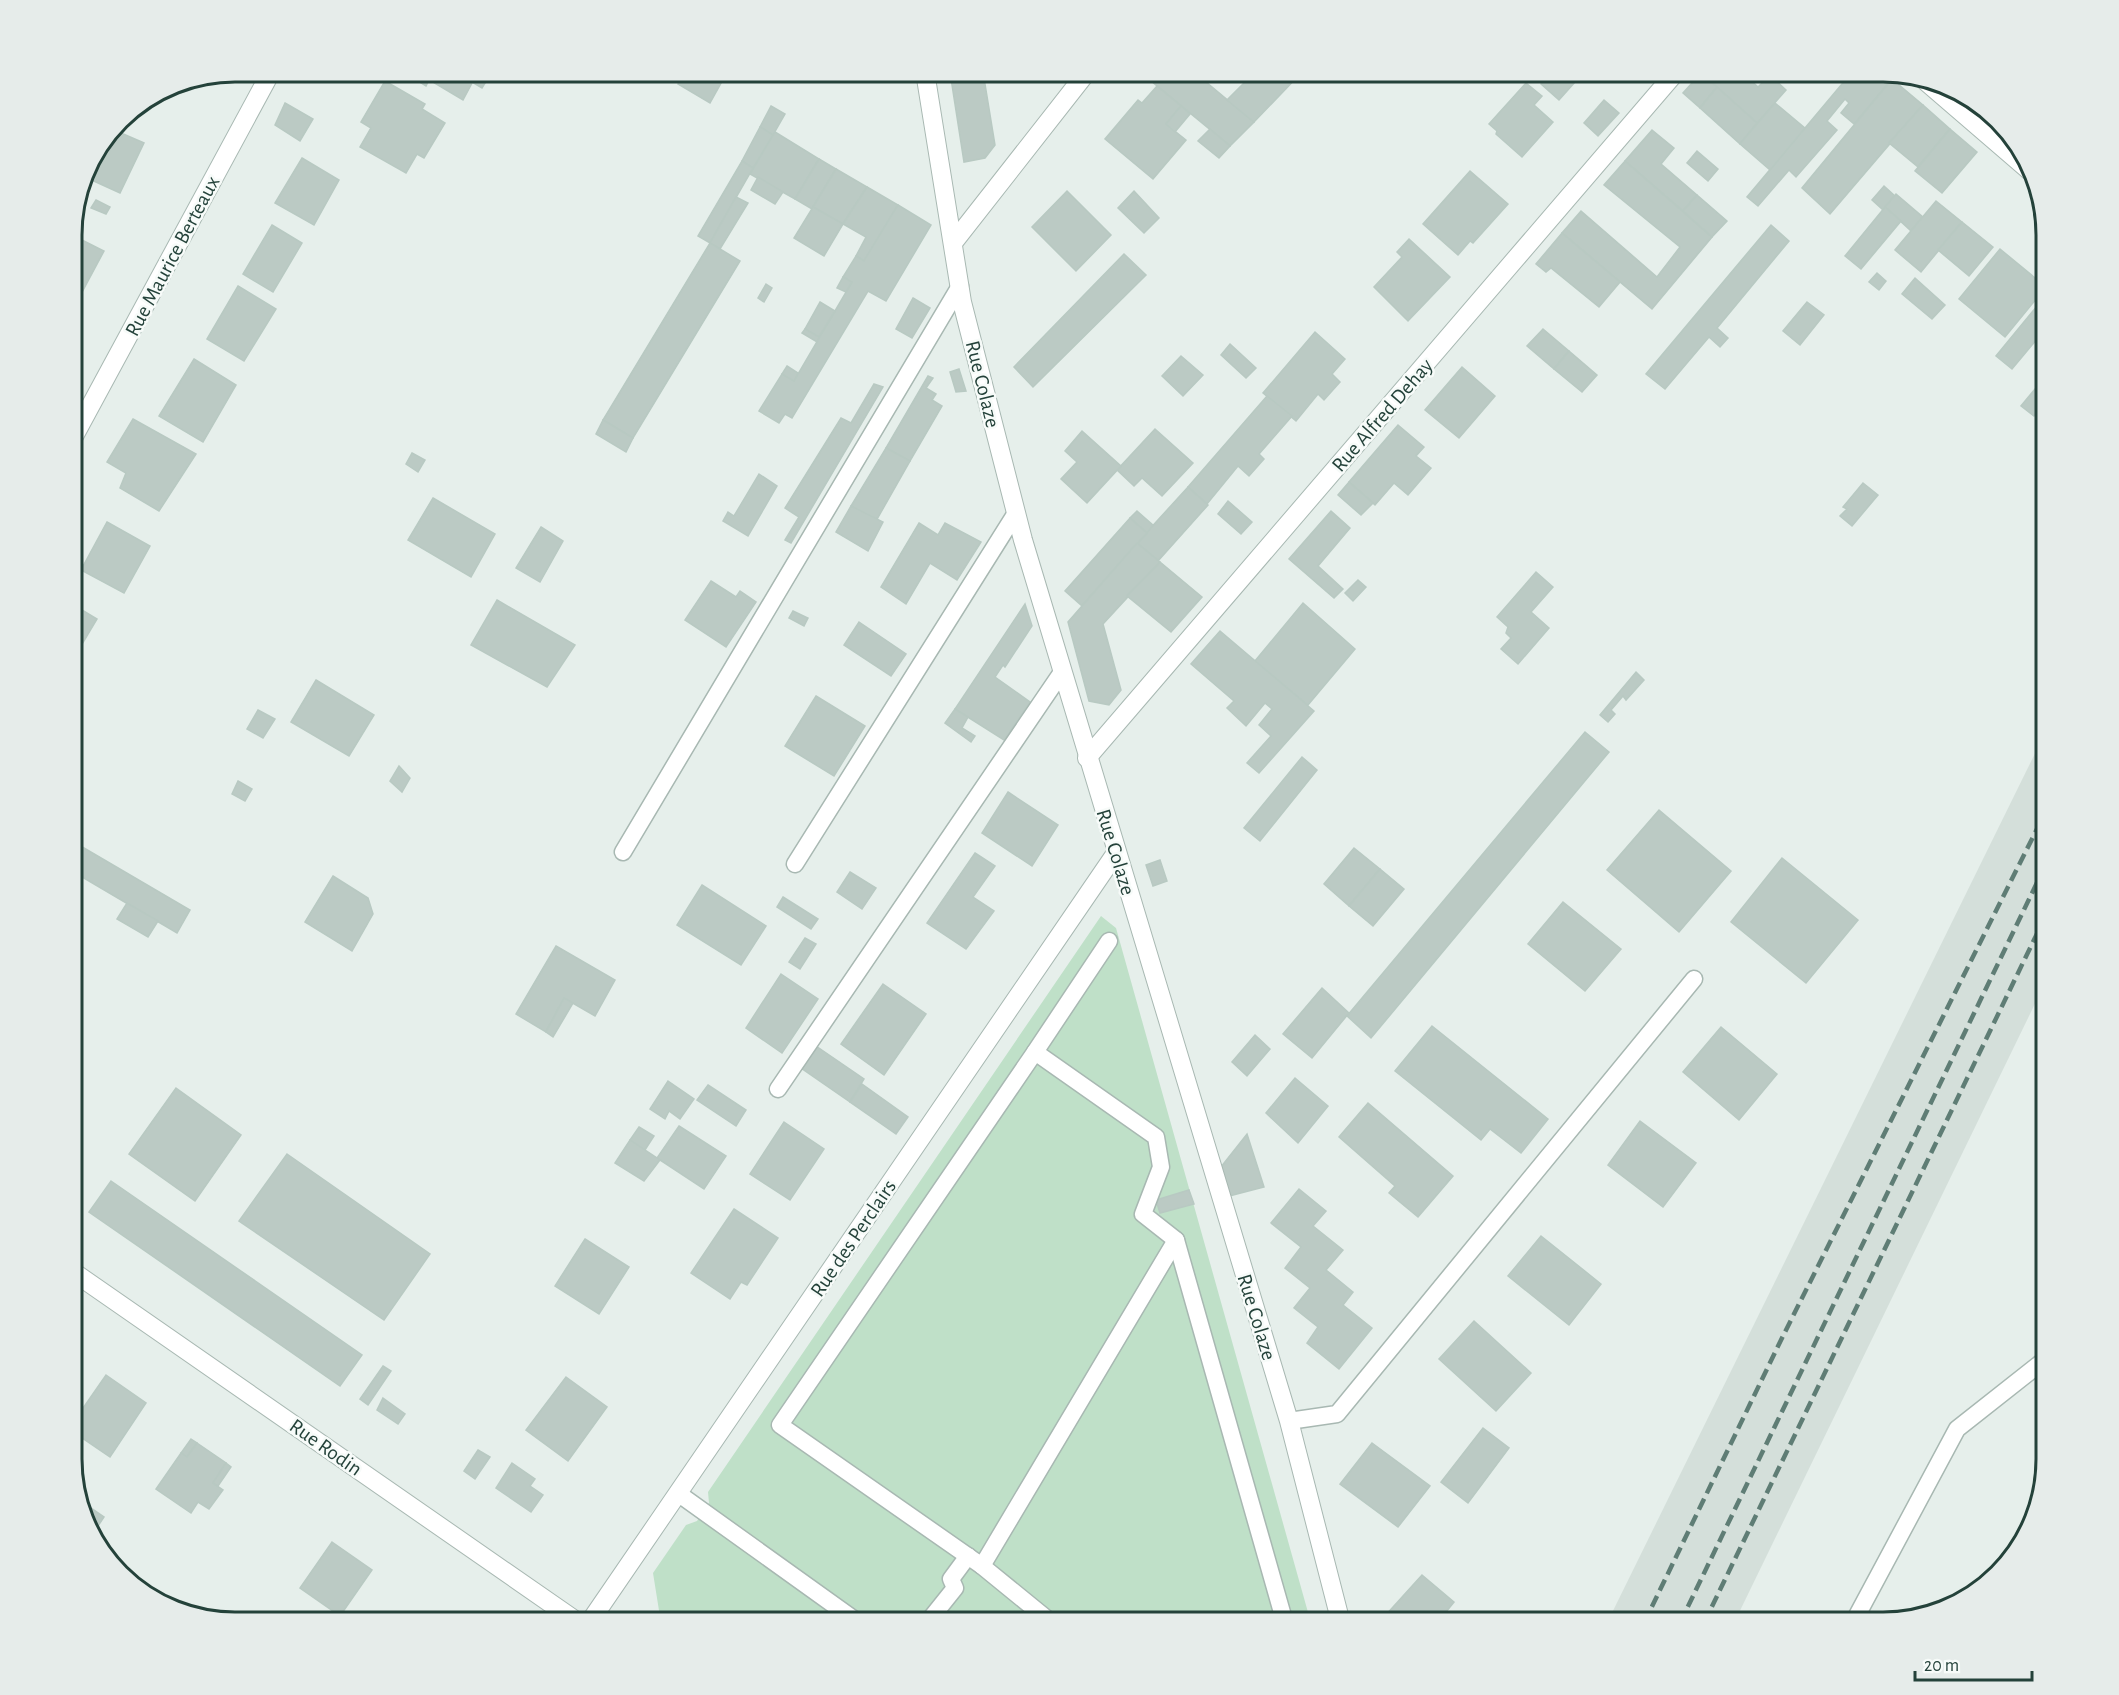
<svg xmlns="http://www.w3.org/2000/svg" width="2119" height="1695" font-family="'Alegreya Sans',sans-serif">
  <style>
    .built { fill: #d4dfda }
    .green { fill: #bfe0c8 }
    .building { fill: #bbcac4; stroke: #b8c9c2; stroke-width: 1.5 }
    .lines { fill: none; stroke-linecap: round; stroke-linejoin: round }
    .service-casing { stroke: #a8b8b2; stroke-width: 19 }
    .minor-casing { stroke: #a8b8b2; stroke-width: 20 }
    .tertiary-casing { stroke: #a8b8b2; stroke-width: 20 }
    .service { stroke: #fff; stroke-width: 16 }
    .minor { stroke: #fff; stroke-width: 18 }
    .tertiary { stroke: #fff; stroke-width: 18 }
    .rail { stroke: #5f7d75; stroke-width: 4.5; stroke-dasharray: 12 6; stroke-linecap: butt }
    .labels { text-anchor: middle; stroke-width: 5; stroke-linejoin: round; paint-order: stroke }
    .street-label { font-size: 21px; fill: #24423a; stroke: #f7fbf9 }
    .rim { fill: none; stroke: #24423a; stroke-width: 3 }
  </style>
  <rect width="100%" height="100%" fill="#e6efeb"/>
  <path class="built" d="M 2047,729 L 2047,979 L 1734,1623 L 1607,1623 Z"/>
  <path class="green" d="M 1101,916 L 1116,928 L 1311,1623 L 661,1623 L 653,1573 L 686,1525 L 697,1521 L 709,1503 L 708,1492 Z"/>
  <g class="building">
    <path d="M 403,72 L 416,72 L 429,80 L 426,86 Z"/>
    <path d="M 416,72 L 455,72 L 472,83 L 463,100 Z"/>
    <path d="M 455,72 L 492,72 L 482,88 Z"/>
    <path d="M 685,72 L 719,72 L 725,76 L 710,103 L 678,84 Z"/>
    <path d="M 950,72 L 983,72 L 995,145 L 985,158 L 964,162 Z"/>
    <path d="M 1159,72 L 1194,72 L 1254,122 L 1230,146 L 1151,81 Z"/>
    <path d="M 1255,72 L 1302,72 L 1254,122 L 1227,100 Z"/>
    <path d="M 1552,72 L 1584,72 L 1559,100 L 1541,84 Z"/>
    <path d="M 1742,72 L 1758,87 L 1770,75 L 1786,90 L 1757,123 L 1701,73 Z"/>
    <path d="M 1852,72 L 1884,72 L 1892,79 L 1854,124 L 1841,113 L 1849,103 L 1845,99 L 1827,121 L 1837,130 L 1796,177 L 1789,170 L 1758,206 L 1747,197 Z"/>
    <path d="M 1701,73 L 1717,87 L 1700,108 L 1683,93 Z"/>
    <path d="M 1892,79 L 1923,105 L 1830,214 L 1802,188 Z"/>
    <path d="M 385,81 L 425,104 L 422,109 L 445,123 L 424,158 L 417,154 L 406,173 L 360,147 L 371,128 L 361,122 Z"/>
    <path d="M 1526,83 L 1542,96 L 1534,105 L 1553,122 L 1522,157 L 1496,134 L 1497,131 L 1489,124 Z"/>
    <path d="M 1157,86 L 1181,106 L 1166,124 L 1186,140 L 1153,179 L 1105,139 L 1138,100 L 1142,103 Z"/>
    <path d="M 1717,87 L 1757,123 L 1740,144 L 1700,108 Z"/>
    <path d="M 1604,100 L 1619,113 L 1598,136 L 1584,123 Z"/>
    <path d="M 285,103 L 313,119 L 300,141 L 275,125 Z"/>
    <path d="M 1775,103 L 1805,128 L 1770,170 L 1740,144 Z"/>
    <path d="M 1923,105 L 1950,129 L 1918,167 L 1889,143 Z"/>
    <path d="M 771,106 L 785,114 L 773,135 L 760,127 Z"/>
    <path d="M 1181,106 L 1190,114 L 1175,132 L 1166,124 Z"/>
    <path d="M 760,127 L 773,135 L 753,168 L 742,161 Z"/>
    <path d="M 1210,129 L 1230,146 L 1219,158 L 1198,141 Z"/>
    <path d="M 1950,129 L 1977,152 L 1942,193 L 1915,171 Z"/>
    <path d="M 114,130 L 144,143 L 120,193 L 85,177 L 89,163 Z"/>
    <path d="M 1652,130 L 1674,148 L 1661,164 L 1697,195 L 1683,211 L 1625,161 Z"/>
    <path d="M 775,132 L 819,159 L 795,199 L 750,174 Z"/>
    <path d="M 1697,151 L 1718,169 L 1708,181 L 1687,163 Z"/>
    <path d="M 302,158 L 339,180 L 314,225 L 275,203 Z"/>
    <path d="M 819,159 L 836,169 L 812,209 L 795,199 Z"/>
    <path d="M 742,161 L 753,168 L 710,243 L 698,236 Z"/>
    <path d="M 1625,161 L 1712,237 L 1652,309 L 1562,233 L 1581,211 L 1657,277 L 1680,247 L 1604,185 Z"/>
    <path d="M 836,169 L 867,187 L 843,224 L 813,207 Z"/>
    <path d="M 1470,171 L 1508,204 L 1473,243 L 1470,241 L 1458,255 L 1423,224 Z"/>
    <path d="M 758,177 L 783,192 L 775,204 L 751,190 Z"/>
    <path d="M 1884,186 L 1895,196 L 1883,210 L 1872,200 Z"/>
    <path d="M 867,187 L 898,205 L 864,261 L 856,256 L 866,237 L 843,224 Z"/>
    <path d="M 1067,191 L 1111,235 L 1076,271 L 1032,227 Z"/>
    <path d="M 1134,191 L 1159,218 L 1144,233 L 1118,208 Z"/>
    <path d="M 1896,194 L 1923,217 L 1911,231 L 1885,207 Z"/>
    <path d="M 1697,195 L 1727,221 L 1712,237 L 1683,211 Z"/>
    <path d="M 736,197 L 748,203 L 720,249 L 710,243 Z"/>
    <path d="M 96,200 L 110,207 L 106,214 L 91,208 Z"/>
    <path d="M 1936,201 L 1962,222 L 1921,272 L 1895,250 Z"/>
    <path d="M 898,205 L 931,225 L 886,301 L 868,291 L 792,418 L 785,414 L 779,423 L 759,411 L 782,374 L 794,381 L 852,282 L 843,277 L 856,256 L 864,261 Z"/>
    <path d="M 813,207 L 843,224 L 824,256 L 794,238 Z"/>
    <path d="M 1885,207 L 1901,221 L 1861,269 L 1845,256 Z"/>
    <path d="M 1962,222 L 1993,247 L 1969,276 L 1938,250 Z"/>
    <path d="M 272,225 L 302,243 L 273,292 L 243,274 Z"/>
    <path d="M 1771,225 L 1789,241 L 1717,328 L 1728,338 L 1720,347 L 1709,337 L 1665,389 L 1646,374 Z"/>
    <path d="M 1562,233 L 1620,282 L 1599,307 L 1551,268 L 1546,272 L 1536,264 Z"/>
    <path d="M 72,235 L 104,251 L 73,309 L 72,308 Z"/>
    <path d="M 1409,239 L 1450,277 L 1408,321 L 1374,287 L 1402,257 L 1397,252 Z"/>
    <path d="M 710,243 L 740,261 L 633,438 L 603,420 Z"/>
    <path d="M 2000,249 L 2046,287 L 2005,337 L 1959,299 Z"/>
    <path d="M 1124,254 L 1146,275 L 1033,387 L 1014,367 Z"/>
    <path d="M 1877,273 L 1886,281 L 1879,290 L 1869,282 Z"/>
    <path d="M 843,277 L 852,282 L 846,292 L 837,288 Z"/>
    <path d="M 1915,278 L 1945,305 L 1932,319 L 1902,294 Z"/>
    <path d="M 766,284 L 772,288 L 764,302 L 758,298 Z"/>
    <path d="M 238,286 L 276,309 L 244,361 L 207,339 Z"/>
    <path d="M 2047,294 L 2047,327 L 2012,369 L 1996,356 Z"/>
    <path d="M 913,298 L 930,308 L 912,338 L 896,329 Z"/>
    <path d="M 820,302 L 835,311 L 819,337 L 805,329 Z"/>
    <path d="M 1807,302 L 1824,315 L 1800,345 L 1783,331 Z"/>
    <path d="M 805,329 L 819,337 L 817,342 L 802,333 Z"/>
    <path d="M 1543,329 L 1569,351 L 1554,369 L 1527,346 Z"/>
    <path d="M 1315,332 L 1345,359 L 1332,374 L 1340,382 L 1324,400 L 1318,394 L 1296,421 L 1263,393 Z"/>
    <path d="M 1230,344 L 1256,368 L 1246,378 L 1221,355 Z"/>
    <path d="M 1569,351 L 1597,375 L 1582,392 L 1554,369 Z"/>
    <path d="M 1181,356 L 1203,375 L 1183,396 L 1162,376 Z"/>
    <path d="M 194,359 L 236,385 L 203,442 L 159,416 Z"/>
    <path d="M 787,366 L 798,373 L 794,381 L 782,374 Z"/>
    <path d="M 1462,367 L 1495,396 L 1459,438 L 1425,410 Z"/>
    <path d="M 959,369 L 966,391 L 956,392 L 950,372 Z"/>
    <path d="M 928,376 L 933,378 L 926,388 L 936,394 L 932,400 L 942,406 L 910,461 L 886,448 Z"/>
    <path d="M 874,384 L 883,387 L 791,543 L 785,540 L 799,517 L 785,508 L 841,418 L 851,423 Z"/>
    <path d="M 2035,389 L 2047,399 L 2034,416 L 2021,406 Z"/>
    <path d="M 1267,396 L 1292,416 L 1259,454 L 1264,459 L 1249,476 L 1238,466 L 1207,504 L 1188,487 Z"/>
    <path d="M 133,419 L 196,454 L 159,511 L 120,488 L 126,473 L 107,462 Z"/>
    <path d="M 603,420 L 633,438 L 626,452 L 596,434 Z"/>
    <path d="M 1398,425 L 1424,447 L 1416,456 L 1431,468 L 1408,495 L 1394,483 L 1375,505 L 1349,482 Z"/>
    <path d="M 1155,429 L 1193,463 L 1162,496 L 1142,478 L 1134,486 L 1117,470 Z"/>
    <path d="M 1082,431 L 1121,466 L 1087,503 L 1061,479 L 1077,462 L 1065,451 Z"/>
    <path d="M 886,448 L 910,461 L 876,521 L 851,506 Z"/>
    <path d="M 412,453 L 425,460 L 418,472 L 406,464 Z"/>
    <path d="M 759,474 L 777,486 L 748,536 L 723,521 L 728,512 L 734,516 Z"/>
    <path d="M 1349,482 L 1373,503 L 1361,515 L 1338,495 Z"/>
    <path d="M 1863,483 L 1878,495 L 1852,526 L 1840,516 L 1847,509 L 1843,507 Z"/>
    <path d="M 1188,487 L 1208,505 L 1158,561 L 1137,543 Z"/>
    <path d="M 433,498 L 495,534 L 471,577 L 408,540 Z"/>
    <path d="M 1228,501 L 1252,522 L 1241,534 L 1218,514 Z"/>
    <path d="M 851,506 L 883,522 L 868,551 L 836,532 Z"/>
    <path d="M 1137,511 L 1153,525 L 1147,533 L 1130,518 Z"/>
    <path d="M 1331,511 L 1350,528 L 1318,566 L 1343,589 L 1334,598 L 1289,559 Z"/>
    <path d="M 1130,518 L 1147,533 L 1082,606 L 1065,591 Z"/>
    <path d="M 107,522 L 150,546 L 124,593 L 81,570 Z"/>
    <path d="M 919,523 L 938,535 L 945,523 L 981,542 L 957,580 L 930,563 L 906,604 L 881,587 Z"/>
    <path d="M 541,527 L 563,541 L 540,582 L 516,568 Z"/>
    <path d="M 1137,543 L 1160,562 L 1103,624 L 1121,690 L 1109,705 L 1089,701 L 1068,622 Z"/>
    <path d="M 1160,562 L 1202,597 L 1171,632 L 1127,596 Z"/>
    <path d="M 1536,572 L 1553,587 L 1531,612 L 1549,628 L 1518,664 L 1501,649 L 1511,638 L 1506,633 L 1508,627 L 1497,617 Z"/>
    <path d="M 1358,580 L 1366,587 L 1353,601 L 1345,593 Z"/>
    <path d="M 711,581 L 736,597 L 740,591 L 756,602 L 726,647 L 685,620 Z"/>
    <path d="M 497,600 L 575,645 L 547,687 L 471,645 Z"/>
    <path d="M 1303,603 L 1355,649 L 1308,705 L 1255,661 Z"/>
    <path d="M 72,604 L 97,619 L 72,661 Z"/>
    <path d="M 1025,604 L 1032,626 L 1005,667 L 1003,665 L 995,677 L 1030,702 L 1004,740 L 955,709 Z"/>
    <path d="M 793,611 L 808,618 L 804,626 L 789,618 Z"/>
    <path d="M 859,622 L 906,654 L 891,676 L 844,645 Z"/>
    <path d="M 1220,631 L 1314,711 L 1259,773 L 1247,763 L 1271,736 L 1259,725 L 1272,709 L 1265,703 L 1246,726 L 1227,708 L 1234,701 L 1191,664 Z"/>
    <path d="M 1636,672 L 1644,680 L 1626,700 L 1623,696 L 1611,710 L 1615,714 L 1608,722 L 1600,715 Z"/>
    <path d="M 316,680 L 374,715 L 349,756 L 291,722 Z"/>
    <path d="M 816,696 L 865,726 L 834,776 L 785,746 Z"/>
    <path d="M 955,709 L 968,717 L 962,728 L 975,736 L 971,742 L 945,723 Z"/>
    <path d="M 258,710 L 275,719 L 263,738 L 247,729 Z"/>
    <path d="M 1585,732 L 1609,752 L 1371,1038 L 1347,1016 Z"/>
    <path d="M 1302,757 L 1317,770 L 1260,841 L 1244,828 Z"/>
    <path d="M 399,766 L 410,778 L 402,792 L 390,781 Z"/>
    <path d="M 238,781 L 252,789 L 245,801 L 232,794 Z"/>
    <path d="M 1008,792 L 1058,825 L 1032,866 L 982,833 Z"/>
    <path d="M 1659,810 L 1731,871 L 1679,932 L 1607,870 Z"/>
    <path d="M 72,841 L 190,910 L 177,933 L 72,871 Z"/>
    <path d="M 1354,848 L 1380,869 L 1349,906 L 1324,884 Z"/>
    <path d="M 975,853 L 995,866 L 973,897 L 994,911 L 966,949 L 927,923 Z"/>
    <path d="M 1782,858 L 1858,920 L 1806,983 L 1731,922 Z"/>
    <path d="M 1160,860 L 1167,881 L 1153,886 L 1146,865 Z"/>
    <path d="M 1380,869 L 1404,889 L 1373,926 L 1349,906 Z"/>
    <path d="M 850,872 L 876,888 L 862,909 L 837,892 Z"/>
    <path d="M 333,876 L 368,898 L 373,914 L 352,951 L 305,922 Z"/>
    <path d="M 702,885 L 766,926 L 741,965 L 677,925 Z"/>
    <path d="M 783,897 L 818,919 L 811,929 L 777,907 Z"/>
    <path d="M 1563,902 L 1621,949 L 1585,991 L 1528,944 Z"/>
    <path d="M 127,903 L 158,921 L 148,937 L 117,919 Z"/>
    <path d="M 805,938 L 816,944 L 800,969 L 789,962 Z"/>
    <path d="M 556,946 L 615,980 L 595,1016 L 564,998 L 546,1032 L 516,1014 Z"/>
    <path d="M 781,974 L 818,999 L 782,1053 L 746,1028 Z"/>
    <path d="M 883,984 L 926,1014 L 884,1075 L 841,1044 Z"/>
    <path d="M 1322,988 L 1349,1013 L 1312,1058 L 1283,1034 Z"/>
    <path d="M 564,998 L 573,1003 L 553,1037 L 546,1032 Z"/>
    <path d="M 1432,1026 L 1548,1119 L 1521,1153 L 1490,1129 L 1481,1140 L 1395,1071 Z"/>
    <path d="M 1721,1027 L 1777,1074 L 1739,1120 L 1683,1072 Z"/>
    <path d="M 1255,1035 L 1270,1049 L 1247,1076 L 1232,1062 Z"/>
    <path d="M 816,1046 L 864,1079 L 850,1102 L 801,1068 Z"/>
    <path d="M 1295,1078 L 1328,1106 L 1298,1143 L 1266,1113 Z"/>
    <path d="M 668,1081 L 694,1099 L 680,1119 L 669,1111 L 665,1119 L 650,1109 Z"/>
    <path d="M 862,1084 L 908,1117 L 896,1134 L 850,1102 Z"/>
    <path d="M 708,1085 L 746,1110 L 736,1126 L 697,1100 Z"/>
    <path d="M 176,1088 L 241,1135 L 195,1201 L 129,1154 Z"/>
    <path d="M 1368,1103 L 1453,1176 L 1418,1217 L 1389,1193 L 1395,1186 L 1339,1137 Z"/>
    <path d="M 1640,1121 L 1696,1163 L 1663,1207 L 1608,1165 Z"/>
    <path d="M 784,1122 L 824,1149 L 790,1200 L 750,1174 Z"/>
    <path d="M 679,1126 L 726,1156 L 704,1189 L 657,1158 Z"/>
    <path d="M 639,1127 L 654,1136 L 645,1150 L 630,1140 Z"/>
    <path d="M 1247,1134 L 1264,1187 L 1229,1196 L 1221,1167 Z"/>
    <path d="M 630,1140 L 660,1160 L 644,1181 L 615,1163 Z"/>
    <path d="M 287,1154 L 430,1254 L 384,1320 L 239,1221 Z"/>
    <path d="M 111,1181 L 362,1355 L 340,1386 L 89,1212 Z"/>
    <path d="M 1299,1189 L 1326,1211 L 1313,1226 L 1343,1250 L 1326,1270 L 1353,1292 L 1343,1305 L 1372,1328 L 1339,1369 L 1307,1343 L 1318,1327 L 1294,1308 L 1310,1288 L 1285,1268 L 1301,1247 L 1271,1223 Z"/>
    <path d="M 1189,1190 L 1194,1204 L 1160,1213 L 1156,1200 Z"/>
    <path d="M 734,1209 L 778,1238 L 747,1285 L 741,1282 L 730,1299 L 691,1273 Z"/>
    <path d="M 1541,1236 L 1601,1284 L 1569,1325 L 1508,1276 Z"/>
    <path d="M 585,1239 L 629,1267 L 599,1314 L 555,1286 Z"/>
    <path d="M 1474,1321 L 1531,1373 L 1496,1411 L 1439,1359 Z"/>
    <path d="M 383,1366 L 391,1371 L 368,1405 L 360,1399 Z"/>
    <path d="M 106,1375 L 146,1403 L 110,1457 L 72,1431 L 72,1424 Z"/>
    <path d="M 566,1377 L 607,1407 L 568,1461 L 526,1430 Z"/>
    <path d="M 383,1398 L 405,1414 L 398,1424 L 377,1410 Z"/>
    <path d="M 1483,1428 L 1509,1448 L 1468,1503 L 1441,1482 Z"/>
    <path d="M 191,1439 L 197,1443 L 187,1457 L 181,1453 Z"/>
    <path d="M 197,1443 L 226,1463 L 213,1483 L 223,1490 L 209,1509 L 198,1502 L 191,1513 L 156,1489 L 181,1453 L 187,1457 Z"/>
    <path d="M 1372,1443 L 1430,1486 L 1398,1527 L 1340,1484 Z"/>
    <path d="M 478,1450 L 490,1457 L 475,1479 L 464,1471 Z"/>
    <path d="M 226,1463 L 231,1467 L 218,1486 L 213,1483 Z"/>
    <path d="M 512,1463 L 535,1479 L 530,1486 L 543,1495 L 531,1512 L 496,1488 Z"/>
    <path d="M 81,1501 L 104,1517 L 92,1535 L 89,1532 Z"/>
    <path d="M 332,1542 L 372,1570 L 340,1616 L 300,1588 Z"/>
    <path d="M 1422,1575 L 1454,1602 L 1437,1623 L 1390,1623 L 1384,1617 Z"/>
  </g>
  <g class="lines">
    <g class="service-casing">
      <g id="service">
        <path d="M 623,852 L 960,286"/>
        <path d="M 795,864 L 1016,513"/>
        <path d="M 1109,941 L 1035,1052 L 1156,1137 L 1161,1167 L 1143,1214 L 1176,1240 L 1285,1623"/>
        <path d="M 1035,1052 L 780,1425 L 982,1566 L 1176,1240"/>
        <path d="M 778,1089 L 1062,672"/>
        <path d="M 1289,1421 L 1337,1414 L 1694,979"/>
        <path d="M 679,1494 L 859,1623"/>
        <path d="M 982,1566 L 1052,1623"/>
        <path d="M 927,1623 L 955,1588 L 951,1579 L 968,1556"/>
        <path d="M 1853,1623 L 1957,1429 L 2047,1358"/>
      </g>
    </g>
    <g class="minor-casing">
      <g id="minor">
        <path d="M 925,72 L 962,302 L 1023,540 L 1289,1421 L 1341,1623"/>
        <path d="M 953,243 L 1087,72"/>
        <path d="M 72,440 L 271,72"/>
        <path d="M 1087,758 L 1676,72"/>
        <path d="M 72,1271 L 579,1623"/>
        <path d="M 589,1623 L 1116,853"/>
      </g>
    </g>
    <g class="tertiary-casing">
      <path id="tertiary" d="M 1924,80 L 2032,173"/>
    </g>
    <use href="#service" class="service"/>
    <use href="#minor" class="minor"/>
    <use href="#tertiary" class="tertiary"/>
    <g class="rail">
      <path d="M 1644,1623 L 1782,1338 L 2047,809"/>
      <path d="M 1680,1623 L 2047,862"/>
      <path d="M 1704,1623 L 2047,913"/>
    </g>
  </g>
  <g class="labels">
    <g class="street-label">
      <text transform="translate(172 256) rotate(-62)" y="7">Rue Maurice Berteaux</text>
      <text transform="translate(983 384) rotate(76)" y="7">Rue Colaze</text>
      <text transform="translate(1382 415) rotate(-49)" y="7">Rue Alfred Dehay</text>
      <text transform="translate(1116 852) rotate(73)" y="7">Rue Colaze</text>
      <text transform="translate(853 1238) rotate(-56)" y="7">Rue des Perclairs</text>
      <text transform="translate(1257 1317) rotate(73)" y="7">Rue Colaze</text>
      <text transform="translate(326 1447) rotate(35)" y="7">Rue Rodin</text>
    </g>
  </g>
  <path d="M0 0H2119V1695H0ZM235 82H1883A153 153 0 0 1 2036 235V1459A153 153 0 0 1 1883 1612H235A153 153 0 0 1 82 1459V235A153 153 0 0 1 235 82Z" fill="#e6ecea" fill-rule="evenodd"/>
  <path class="rim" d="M235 82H1883A153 153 0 0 1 2036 235V1459A153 153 0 0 1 1883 1612H235A153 153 0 0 1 82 1459V235A153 153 0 0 1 235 82Z"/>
  <path d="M1915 1671v9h117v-9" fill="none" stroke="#24423a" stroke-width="3"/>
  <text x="1924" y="1671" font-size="18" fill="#24423a" stroke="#f7fbf9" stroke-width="4.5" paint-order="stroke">20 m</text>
</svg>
